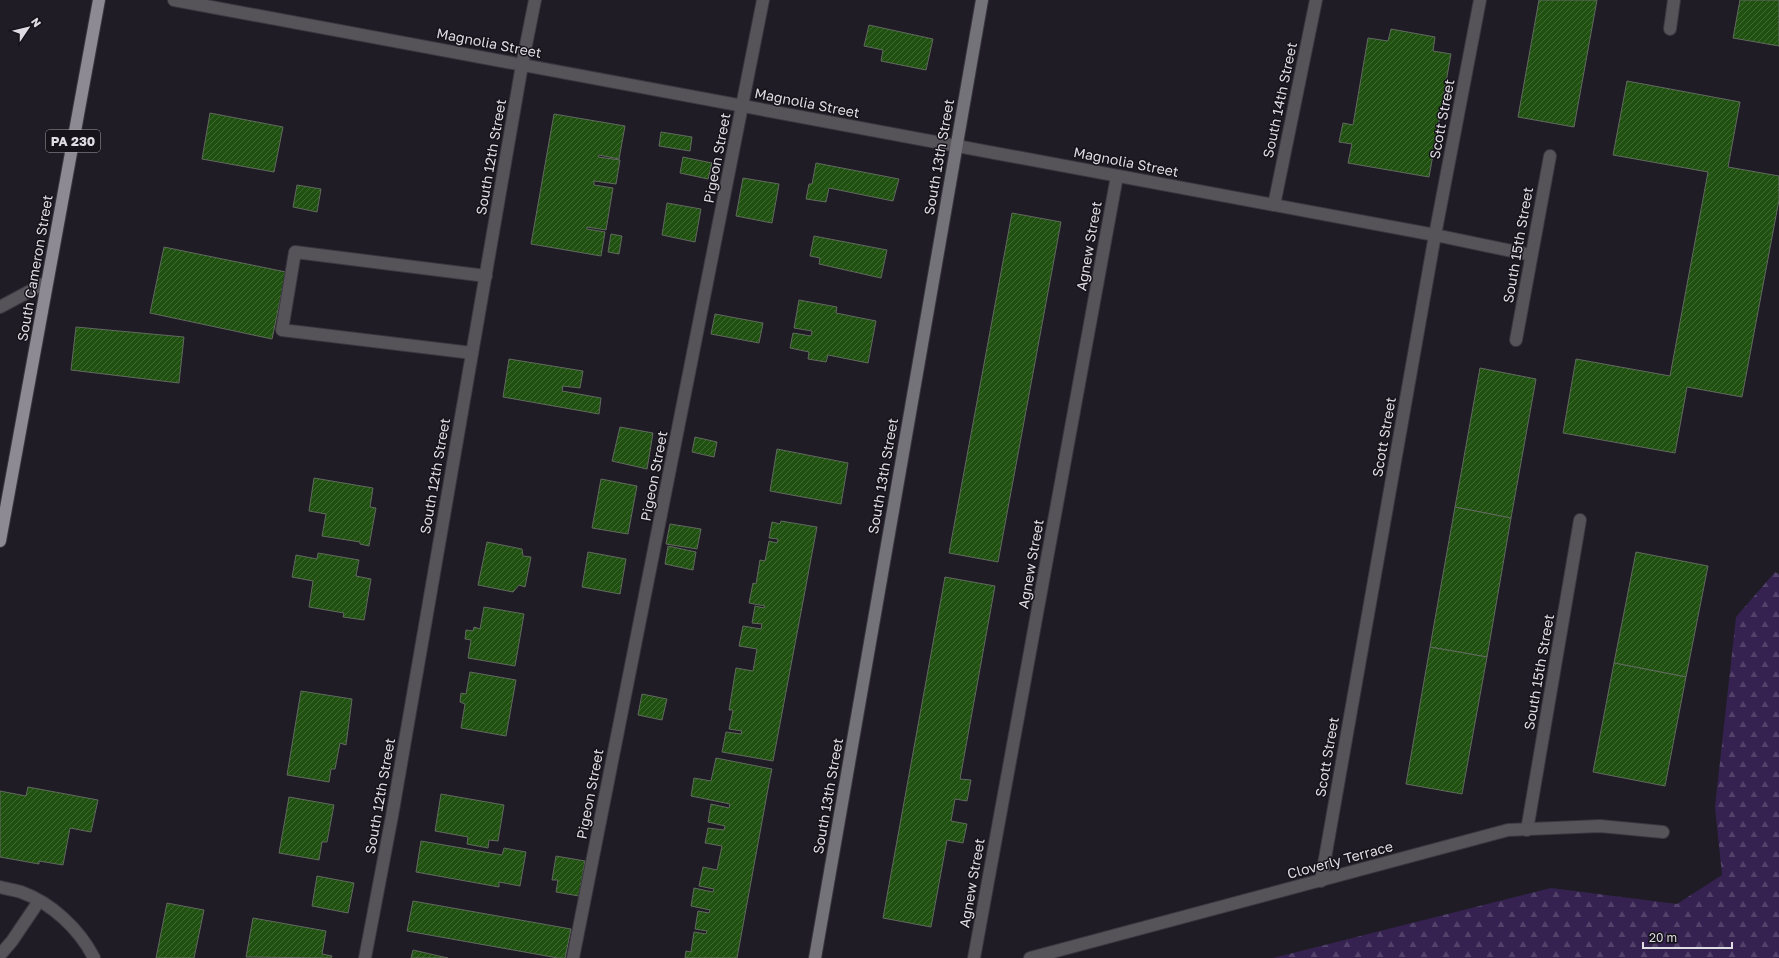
<svg xmlns="http://www.w3.org/2000/svg" width="1779" height="958" font-family="'Golos Text',sans-serif">
  <style>
    .forest { fill: url(#forest-firs) }
    .building { fill: url(#building-hatch); stroke: #626960 }
    .lines { fill: none; stroke-linecap: round; stroke-linejoin: round }
    .lane-casing { stroke: #3a3740; stroke-width: 14 }
    .street-casing { stroke: #3a3740; stroke-width: 14 }
    .secondary-casing { stroke: #3a3740; stroke-width: 14 }
    .primary-casing { stroke: #3a3740; stroke-width: 14 }
    .lane { stroke: #565459; stroke-width: 12 }
    .street { stroke: #565459; stroke-width: 12 }
    .secondary { stroke: #75737a; stroke-width: 12 }
    .primary { stroke: #8d8a94; stroke-width: 12 }
    .labels { text-anchor: middle; stroke-width: 3; stroke-linejoin: round; paint-order: stroke }
    .shield { fill: #16131b; stroke: #a3a0a7; stroke-width: 1 }
    .shield-label { font-size: 13px; font-weight: bold; fill: #dfdde3 }
    .street-label { font-size: 14px; fill: #dfdde3; stroke: #16131b }
  </style>
  <defs>
    <pattern id="forest-firs" width="22" height="20" patternUnits="userSpaceOnUse"><rect width="22" height="20" fill="#352251"/><path d="M5 1l3.5 6h-7zM16 11l3.5 6h-7z" fill="#52426a"/></pattern>
    <pattern id="building-hatch" width="6" height="6" patternUnits="userSpaceOnUse"><rect width="6" height="6" fill="#205110"/><path d="M-1 1l2-2M0 6l6-6M5 7l2-2" fill="none" stroke="#406a33"/></pattern>
  </defs>
  <rect width="100%" height="100%" fill="#1f1c25"/>
  <path class="forest" d="M 1775,572 L 1779,574 L 1779,958 L 1273,958 L 1551,888 L 1677,904 L 1722,875 L 1715,807 L 1736,617 Z"/>
  <g class="building">
    <path d="M 1539,0 L 1597,0 L 1574,127 L 1518,117 Z"/>
    <path d="M 1740,0 L 1779,0 L 1779,46 L 1733,38 Z"/>
    <path d="M 869,25 L 933,39 L 926,70 L 881,61 L 883,50 L 864,46 Z"/>
    <path d="M 1391,29 L 1435,37 L 1433,51 L 1451,54 L 1429,177 L 1348,163 L 1352,144 L 1339,142 L 1343,123 L 1353,125 L 1368,38 L 1388,41 Z"/>
    <path d="M 1627,81 L 1740,102 L 1728,167 L 1779,176 L 1779,200 L 1742,397 L 1687,387 L 1675,453 L 1563,433 L 1576,359 L 1670,376 L 1708,172 L 1613,155 Z"/>
    <path d="M 210,113 L 283,127 L 274,172 L 202,159 Z"/>
    <path d="M 554,114 L 625,126 L 619,159 L 599,155 L 598,157 L 620,160 L 616,184 L 594,181 L 594,185 L 613,188 L 606,230 L 587,227 L 587,229 L 605,232 L 601,256 L 531,244 Z"/>
    <path d="M 661,132 L 692,137 L 690,151 L 659,146 Z"/>
    <path d="M 683,157 L 712,163 L 708,179 L 680,173 Z"/>
    <path d="M 816,163 L 899,179 L 893,201 L 829,188 L 826,202 L 806,199 L 809,184 L 812,184 Z"/>
    <path d="M 743,178 L 779,184 L 772,223 L 736,216 Z"/>
    <path d="M 297,185 L 321,189 L 317,212 L 293,207 Z"/>
    <path d="M 667,203 L 701,209 L 695,242 L 662,235 Z"/>
    <path d="M 1012,213 L 1061,222 L 998,562 L 949,553 Z"/>
    <path d="M 611,234 L 622,236 L 619,254 L 608,252 Z"/>
    <path d="M 814,236 L 887,250 L 881,278 L 819,264 L 820,258 L 810,256 Z"/>
    <path d="M 164,247 L 286,272 L 272,339 L 150,313 Z"/>
    <path d="M 799,300 L 837,307 L 836,313 L 876,321 L 868,363 L 828,355 L 826,362 L 808,359 L 809,352 L 790,348 L 793,333 L 811,336 L 812,331 L 794,328 Z"/>
    <path d="M 715,314 L 763,323 L 759,343 L 711,334 Z"/>
    <path d="M 76,327 L 184,337 L 179,383 L 71,370 Z"/>
    <path d="M 509,359 L 583,371 L 580,388 L 563,386 L 562,391 L 601,398 L 599,414 L 503,397 Z"/>
    <path d="M 1480,368 L 1536,379 L 1511,518 L 1455,507 Z"/>
    <path d="M 620,427 L 653,433 L 647,469 L 612,461 Z"/>
    <path d="M 695,437 L 717,442 L 714,457 L 692,452 Z"/>
    <path d="M 777,449 L 848,463 L 841,504 L 770,491 Z"/>
    <path d="M 314,478 L 373,488 L 370,507 L 376,508 L 369,546 L 360,544 L 360,542 L 322,536 L 326,514 L 309,511 Z"/>
    <path d="M 601,479 L 637,486 L 628,534 L 592,528 Z"/>
    <path d="M 1455,507 L 1511,518 L 1487,657 L 1430,647 Z"/>
    <path d="M 781,521 L 817,527 L 773,761 L 722,752 L 726,732 L 741,734 L 742,731 L 729,729 L 733,710 L 729,710 L 736,668 L 753,671 L 757,649 L 739,646 L 743,626 L 761,629 L 762,624 L 752,623 L 755,606 L 764,608 L 765,606 L 749,603 L 753,583 L 756,584 L 760,560 L 765,561 L 769,541 L 777,543 L 778,539 L 769,538 L 772,522 L 780,524 Z"/>
    <path d="M 670,524 L 701,529 L 697,549 L 666,544 Z"/>
    <path d="M 487,542 L 522,549 L 523,556 L 531,557 L 525,587 L 519,585 L 513,592 L 478,585 Z"/>
    <path d="M 668,546 L 696,552 L 693,570 L 665,564 Z"/>
    <path d="M 588,552 L 626,559 L 620,594 L 582,587 Z"/>
    <path d="M 1636,552 L 1708,566 L 1686,677 L 1614,663 Z"/>
    <path d="M 318,553 L 359,560 L 356,576 L 371,579 L 364,620 L 343,617 L 344,613 L 309,607 L 313,581 L 292,577 L 296,555 L 317,559 Z"/>
    <path d="M 945,577 L 995,586 L 960,779 L 971,780 L 967,801 L 955,799 L 951,821 L 967,824 L 963,843 L 947,840 L 931,927 L 883,918 Z"/>
    <path d="M 484,607 L 524,614 L 515,666 L 468,658 L 471,640 L 465,639 L 466,630 L 473,631 L 474,627 L 480,629 Z"/>
    <path d="M 1430,647 L 1487,657 L 1462,794 L 1406,784 Z"/>
    <path d="M 1614,663 L 1686,677 L 1665,786 L 1593,772 Z"/>
    <path d="M 470,672 L 516,680 L 506,736 L 461,728 L 465,704 L 460,702 L 461,693 L 466,694 Z"/>
    <path d="M 301,691 L 352,699 L 346,745 L 340,743 L 335,769 L 331,769 L 329,782 L 287,775 Z"/>
    <path d="M 642,694 L 667,699 L 662,720 L 638,715 Z"/>
    <path d="M 716,758 L 772,769 L 770,778 L 737,958 L 685,958 L 686,951 L 691,952 L 694,932 L 706,934 L 707,931 L 695,929 L 698,911 L 709,913 L 710,910 L 691,906 L 694,888 L 713,892 L 714,889 L 699,886 L 703,867 L 717,870 L 722,846 L 705,843 L 708,828 L 724,830 L 725,826 L 708,822 L 711,804 L 729,808 L 730,804 L 691,796 L 694,778 L 711,781 Z"/>
    <path d="M 28,787 L 98,800 L 91,832 L 70,828 L 63,865 L 39,861 L 39,864 L 0,857 L 0,791 L 26,796 Z"/>
    <path d="M 441,794 L 504,805 L 498,841 L 489,840 L 488,848 L 467,844 L 468,837 L 435,831 Z"/>
    <path d="M 289,797 L 334,805 L 327,842 L 322,842 L 319,860 L 279,853 Z"/>
    <path d="M 421,841 L 502,855 L 504,848 L 526,852 L 520,886 L 499,882 L 499,887 L 416,872 Z"/>
    <path d="M 556,856 L 585,861 L 579,896 L 556,892 L 558,880 L 552,880 Z"/>
    <path d="M 317,876 L 354,883 L 348,913 L 312,906 Z"/>
    <path d="M 413,901 L 571,929 L 565,958 L 558,958 L 407,931 Z"/>
    <path d="M 167,903 L 204,910 L 194,958 L 156,958 Z"/>
    <path d="M 253,918 L 326,931 L 322,954 L 332,956 L 331,958 L 246,957 Z"/>
    <path d="M 413,950 L 448,958 L 411,958 Z"/>
  </g>
  <g class="lines">
    <g class="lane-casing">
      <g id="lane">
        <path d="M 1435,235 L 1531,255"/>
        <path d="M 0,307 L 47,282"/>
        <path d="M 1516,340 L 1550,156"/>
        <path d="M 472,353 L 282,330 L 295,252 L 486,276"/>
        <path d="M 573,958 L 763,0"/>
      </g>
    </g>
    <g class="street-casing">
      <g id="street">
        <path d="M 174,0 L 1435,235"/>
        <path d="M 1670,29 L 1674,0"/>
        <path d="M 1274,205 L 1316,0"/>
        <path d="M 1527,830 L 1580,520"/>
        <path d="M 1321,881 L 1435,235 L 1480,0"/>
        <path d="M 0,887 C 7,889 15,890 21,892 C 52,903 80,930 94,958"/>
        <path d="M 0,955 L 12,941 L 39,901"/>
        <path d="M 365,958 L 392,816 L 522,65 L 535,0"/>
        <path d="M 974,958 L 1117,176"/>
        <path d="M 1030,958 L 1508,830 L 1600,826 L 1663,832"/>
      </g>
    </g>
    <g class="secondary-casing">
      <path id="secondary" d="M 815,958 L 982,0"/>
    </g>
    <g class="primary-casing">
      <path id="primary" d="M 0,541 L 99,0"/>
    </g>
    <use href="#lane" class="lane"/>
    <use href="#street" class="street"/>
    <use href="#secondary" class="secondary"/>
    <use href="#primary" class="primary"/>
  </g>
  <g class="labels">
    <rect class="shield" x="46" y="130" width="54" height="22" rx="3"/>
    <g class="shield-label">
      <text x="73" y="146">PA 230</text>
    </g>
    <g class="street-label">
      <text transform="translate(489 43) rotate(11)" y="5">Magnolia Street</text>
      <text transform="translate(1280 100) rotate(-78)" y="5">South 14th Street</text>
      <text transform="translate(807 103) rotate(11)" y="5">Magnolia Street</text>
      <text transform="translate(1442 119) rotate(-79)" y="5">Scott Street</text>
      <text transform="translate(491 157) rotate(-80)" y="5">South 12th Street</text>
      <text transform="translate(939 157) rotate(-80)" y="5">South 13th Street</text>
      <text transform="translate(717 158) rotate(-79)" y="5">Pigeon Street</text>
      <text transform="translate(1126 162) rotate(11)" y="5">Magnolia Street</text>
      <text transform="translate(1518 245) rotate(-80)" y="5">South 15th Street</text>
      <text transform="translate(1089 246) rotate(-80)" y="5">Agnew Street</text>
      <text transform="translate(35 268) rotate(-80)" y="5">South Cameron Street</text>
      <text transform="translate(1384 437) rotate(-80)" y="5">Scott Street</text>
      <text transform="translate(435 476) rotate(-80)" y="5">South 12th Street</text>
      <text transform="translate(654 476) rotate(-79)" y="5">Pigeon Street</text>
      <text transform="translate(883 476) rotate(-80)" y="5">South 13th Street</text>
      <text transform="translate(1031 564) rotate(-80)" y="5">Agnew Street</text>
      <text transform="translate(1539 672) rotate(-80)" y="5">South 15th Street</text>
      <text transform="translate(1327 757) rotate(-80)" y="5">Scott Street</text>
      <text transform="translate(590 794) rotate(-79)" y="5">Pigeon Street</text>
      <text transform="translate(380 796) rotate(-80)" y="5">South 12th Street</text>
      <text transform="translate(828 796) rotate(-80)" y="5">South 13th Street</text>
      <text transform="translate(1340 860) rotate(-15)" y="5">Cloverly Terrace</text>
      <text transform="translate(972 883) rotate(-80)" y="5">Agnew Street</text>
    </g>
  </g>
  <g transform="translate(28 28) rotate(55)" stroke="#16131b" stroke-width="3" paint-order="stroke">
  <path d="M0-3L7 15L0 10L-7 15Z" fill="#dfdde3"/>
  <text y="-6" font-size="11" font-weight="bold" text-anchor="middle" fill="#dfdde3">N</text>
  </g>
  <path d="M1643 942v6h89v-6" fill="none" stroke="#dfdde3" stroke-width="2"/>
  <text x="1649" y="942" font-size="12" fill="#dfdde3" stroke="#16131b" stroke-width="3" paint-order="stroke">20 m</text>
</svg>
